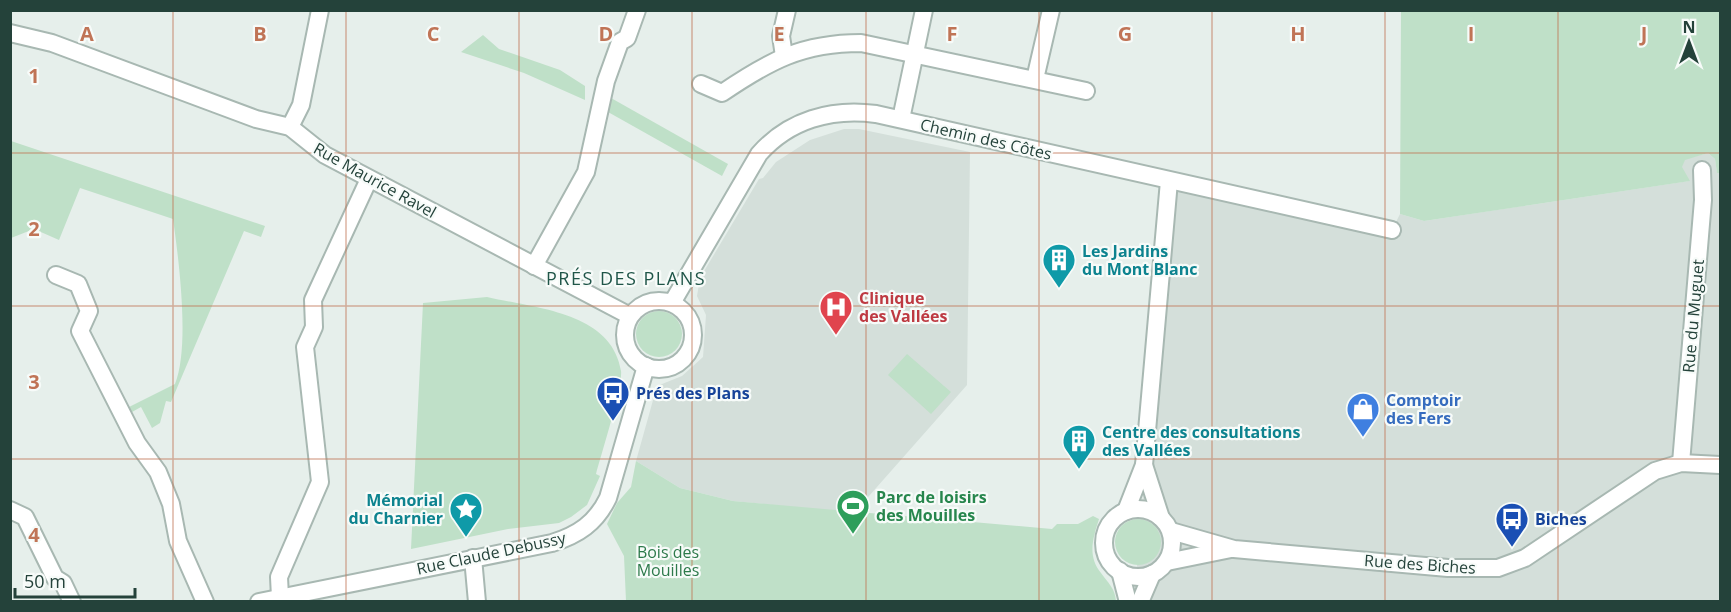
<svg xmlns="http://www.w3.org/2000/svg" width="1731" height="612" font-family="'Open Sans',sans-serif">
  <style>
    .built { fill: #d4dfda }
    .green { fill: #bfe0c8 }
    .lines { fill: none; stroke-linecap: round; stroke-linejoin: round }
    .street-casing { stroke: #a8b8b2; stroke-width: 20 }
    .street { stroke: #fff; stroke-width: 16 }
    .grid { fill: none; stroke: #c07456; stroke-width: 1.5; stroke-opacity: 0.55 }
    .labels { text-anchor: middle; stroke-width: 4.5; stroke-linejoin: round; paint-order: stroke }
    .street-label { font-size: 16px; fill: #24423a; stroke: #f7fbf9 }
    .culture-label { font-size: 16px; font-weight: bold; fill: #0d838f; stroke: #f7fbf9; text-anchor: start }
    .health-label { font-size: 16px; font-weight: bold; fill: #be3a42; stroke: #f7fbf9; text-anchor: start }
    .transit-label { font-size: 16px; font-weight: bold; fill: #164399; stroke: #f7fbf9; text-anchor: start }
    .shop-label { font-size: 16px; font-weight: bold; fill: #366cbe; stroke: #f7fbf9; text-anchor: start }
    .leisure-label { font-size: 16px; font-weight: bold; fill: #27864d; stroke: #f7fbf9; text-anchor: start }
    .park-label { font-size: 16px; fill: #2d7a4b; stroke: #f7fbf9 }
    .neighbourhood-label { font-size: 18px; letter-spacing: 1.5px; fill: #1f5548; stroke: #f7fbf9 }
    .grid-label { font-size: 20px; text-anchor: middle; font-weight: bold; fill: #c07456; stroke: #f7fbf9; stroke-width: 4.5; stroke-linejoin: round; paint-order: stroke }
  </style>
  <rect width="100%" height="100%" fill="#e6efeb"/>
  <g class="built">
    <path d="M 844,129 L 859,129 L 970,152 L 967,385 L 854,513 L 733,501 L 680,488 L 636,461 L 657,386 L 682,376 L 703,357 L 706,315 L 697,296 L 700,278 L 759,179 L 763,178 L 776,162 L 810,140 Z"/>
    <path d="M 1708,153 L 1715,159 L 1717,172 L 1720,173 L 1720,601 L 1134,602 L 1169,181 L 1392,230 L 1400,214 L 1424,221 L 1689,181 L 1681,167 L 1685,159 Z"/>
  </g>
  <g class="green">
    <path d="M 1401,11 L 1720,11 L 1720,173 L 1717,173 L 1715,159 L 1708,153 L 1685,160 L 1682,167 L 1690,181 L 1424,221 L 1400,214 Z"/>
    <path d="M 483,35 L 499,49 L 560,70 L 585,86 L 585,100 L 524,73 L 461,52 Z"/>
    <path d="M 611,98 L 728,164 L 722,176 L 608,112 Z"/>
    <path d="M 11,141 L 265,226 L 261,237 L 244,231 L 171,402 L 166,401 L 160,423 L 152,428 L 141,407 L 132,412 L 129,407 L 175,384 C 190,347 179,261 173,219 L 80,188 L 59,240 L 34,229 L 11,238 Z"/>
    <path d="M 487,297 C 534,308 612,312 621,371 C 623,386 601,455 596,474 L 600,476 L 587,505 L 571,517 L 559,523 L 508,529 L 411,549 L 423,303 Z"/>
    <circle cx="659" cy="334" r="23"/>
    <path d="M 907,354 L 951,392 L 931,414 L 888,375 Z"/>
    <path d="M 636,461 L 680,488 L 733,501 L 1052,529 L 1057,524 L 1078,524 L 1093,516 L 1099,519 C 1093,538 1087,556 1101,573 C 1108,583 1115,588 1116,601 L 626,601 L 624,556 L 607,524 L 617,503 L 631,487 Z"/>
    <circle cx="1138" cy="542" r="23"/>
  </g>
  <g class="lines">
    <g class="street-casing">
      <g id="street">
        <path d="M 10,33 L 52,43 L 256,119 L 290,127 L 325,155 L 630,316"/>
        <path d="M 784,56 L 781,36 L 787,10"/>
        <path d="M 1035,79 L 1051,10"/>
        <path d="M 701,84 L 722,93 C 769,61 802,43 861,43 L 1086,91"/>
        <path d="M 901,119 L 924,10"/>
        <path d="M 290,127 L 301,105 L 320,10"/>
        <path d="M 534,266 L 586,172 L 606,81 L 620,42 L 627,38 L 637,10"/>
        <path d="M 56,275 L 78,284 L 89,311 L 80,331 L 137,443 L 158,472 L 171,504 L 178,541 L 205,602"/>
        <circle cx="659" cy="335" r="34"/>
        <path d="M 672,303 L 759,154 C 789,120 831,108 876,114 L 1392,230"/>
        <path d="M 1681,463 L 1703,200 L 1702,170"/>
        <path d="M 1144,465 L 1161,518"/>
        <circle cx="1138" cy="543" r="34"/>
        <path d="M 10,510 L 25,517 L 55,578 L 63,583 L 72,602"/>
        <path d="M 1126,511 L 1144,465 L 1169,181"/>
        <path d="M 1171,531 L 1234,549 L 1448,568 L 1498,568 L 1525,558 L 1655,471 L 1681,463 L 1720,465"/>
        <path d="M 473,558 L 477,602"/>
        <path d="M 1167,562 L 1231,549"/>
        <path d="M 1120,571 L 1128,602"/>
        <path d="M 280,597 L 279,577 L 320,482 L 305,347 L 314,327 L 313,300 L 369,179"/>
        <path d="M 259,602 L 552,543 C 578,535 596,523 608,498 L 646,366"/>
        <path d="M 1140,602 L 1152,574"/>
      </g>
    </g>
    <use href="#street" class="street"/>
  </g>
  <path class="grid" d="M 173,10 L 173,602M 346,10 L 346,602M 519,10 L 519,602M 692,10 L 692,602M 866,10 L 866,602M 1039,10 L 1039,602M 1212,10 L 1212,602M 1385,10 L 1385,602M 1558,10 L 1558,602M 10,153 L 1720,153M 10,306 L 1720,306M 10,459 L 1720,459"/>
  <defs>
    <g id="building-pin" transform="scale(1.725)"><path d="M0 17L-7.5 6A9.5 9.5 0 1 1 7.5 6Z" fill="#0f9aa8" stroke="#f7fbf9"/><path d="M-4-6H4V6H1V3H-1V6H-4ZM-2.5-4.3h1.7v1.8h-1.7ZM.8-4.3h1.7v1.8H.8ZM-2.5-1h1.7V.8h-1.7ZM.8-1h1.7V.8H.8Z" fill="#fff"/></g>
    <g id="hospital-pin" transform="scale(1.725)"><path d="M0 17L-7.5 6A9.5 9.5 0 1 1 7.5 6Z" fill="#e0444e" stroke="#f7fbf9"/><path d="M-5-5h3v3.5h4V-5h3V5h-3V1.5h-4V5h-3Z" fill="#fff"/></g>
    <g id="bus-pin" transform="scale(1.725)"><path d="M0 17L-7.5 6A9.5 9.5 0 1 1 7.5 6Z" fill="#1a4fb4" stroke="#f7fbf9"/><path d="M-5-6H5V4H4V6H2V4H-2V6H-4V4H-5ZM-3.5-4V0h7V-4ZM-3.5 1.2v1.5H-2V1.2ZM2 1.2v1.5H3.5V1.2Z" fill="#fff"/></g>
    <g id="shop-pin" transform="scale(1.725)"><path d="M0 17L-7.5 6A9.5 9.5 0 1 1 7.5 6Z" fill="#3f7fe0" stroke="#f7fbf9"/><path d="M-5-2.5h2.3a2.7 3.5 0 0 1 5.4 0H5L5.5 6h-11ZM-1.5-2.5h3a1.5 2.3 0 0 0-3 0Z" fill="#fff"/></g>
    <g id="stadium-pin" transform="scale(1.725)"><path d="M0 17L-7.5 6A9.5 9.5 0 1 1 7.5 6Z" fill="#2e9e5b" stroke="#f7fbf9"/><path d="M0-5a6.5 5 0 1 0 0 10a6.5 5 0 1 0 0-10ZM-3.5-1.8h7v3.6h-7Z" fill="#fff"/></g>
    <g id="sight-pin" transform="scale(1.725)"><path d="M0 17L-7.5 6A9.5 9.5 0 1 1 7.5 6Z" fill="#0f9aa8" stroke="#f7fbf9"/><path d="M0-6L1.8-2.2L6-1.7L2.9 1.2L3.7 5.4L0 3.3L-3.7 5.4L-2.9 1.2L-6-1.7L-1.8-2.2Z" fill="#fff"/></g>
  </defs>
  <g fill-rule="evenodd">
    <use href="#building-pin" x="1059" y="260"/>
    <use href="#hospital-pin" x="836" y="307"/>
    <use href="#bus-pin" x="613" y="393"/>
    <use href="#shop-pin" x="1363" y="409"/>
    <use href="#building-pin" x="1079" y="441"/>
    <use href="#stadium-pin" x="853" y="506"/>
    <use href="#sight-pin" x="466" y="509"/>
    <use href="#bus-pin" x="1512" y="519"/>
  </g>
  <g class="labels">
    <g class="street-label">
      <text transform="translate(986 139) rotate(13)" y="6">Chemin des Côtes</text>
      <text transform="translate(375 180) rotate(29)" y="6">Rue Maurice Ravel</text>
      <text transform="translate(1693 316) rotate(-85)" y="6">Rue du Muguet</text>
      <text transform="translate(491 553) rotate(-12)" y="6">Rue Claude Debussy</text>
      <text transform="translate(1420 564) rotate(4)" y="6">Rue des Biches</text>
    </g>
    <g class="culture-label">
      <text x="1082" y="257">Les Jardins<tspan x="1082" dy="18">du Mont Blanc</tspan></text>
      <text x="1102" y="438">Centre des consultations<tspan x="1102" dy="18">des Vallées</tspan></text>
      <text x="443" y="506" text-anchor="end">Mémorial<tspan x="443" dy="18">du Charnier</tspan></text>
    </g>
    <g class="health-label">
      <text x="859" y="304">Clinique<tspan x="859" dy="18">des Vallées</tspan></text>
    </g>
    <g class="transit-label">
      <text x="636" y="399">Prés des Plans</text>
      <text x="1535" y="525">Biches</text>
    </g>
    <g class="shop-label">
      <text x="1386" y="406">Comptoir<tspan x="1386" dy="18">des Fers</tspan></text>
    </g>
    <g class="leisure-label">
      <text x="876" y="503">Parc de loisirs<tspan x="876" dy="18">des Mouilles</tspan></text>
    </g>
    <g class="park-label">
      <text x="668" y="558">Bois des<tspan x="668" dy="18">Mouilles</tspan></text>
    </g>
    <g class="neighbourhood-label">
      <text x="626" y="285">PRÉS DES PLANS</text>
    </g>
  </g>
  <g class="grid-label">
    <text x="87" y="41">A</text>
    <text x="260" y="41">B</text>
    <text x="433" y="41">C</text>
    <text x="606" y="41">D</text>
    <text x="779" y="41">E</text>
    <text x="952" y="41">F</text>
    <text x="1125" y="41">G</text>
    <text x="1298" y="41">H</text>
    <text x="1471" y="41">I</text>
    <text x="1644" y="41">J</text>
    <text x="34" y="83">1</text>
    <text x="34" y="236">2</text>
    <text x="34" y="389">3</text>
    <text x="34" y="542">4</text>
  </g>
  <rect width="1731" height="612" fill="none" stroke="#24423a" stroke-width="24"/>
  <g transform="translate(1689 42)" stroke="#f7fbf9" stroke-width="4.5" paint-order="stroke">
  <path d="M0-4.5L10 22L0 15L-10 22Z" fill="#24423a"/>
  <text y="-9" font-size="16" font-weight="bold" text-anchor="middle" fill="#24423a">N</text>
  </g>
  <path d="M15 588v9h120v-9" fill="none" stroke="#24423a" stroke-width="3"/>
  <text x="24" y="588" font-size="18" fill="#24423a" stroke="#f7fbf9" stroke-width="4.5" paint-order="stroke">50 m</text>
</svg>
